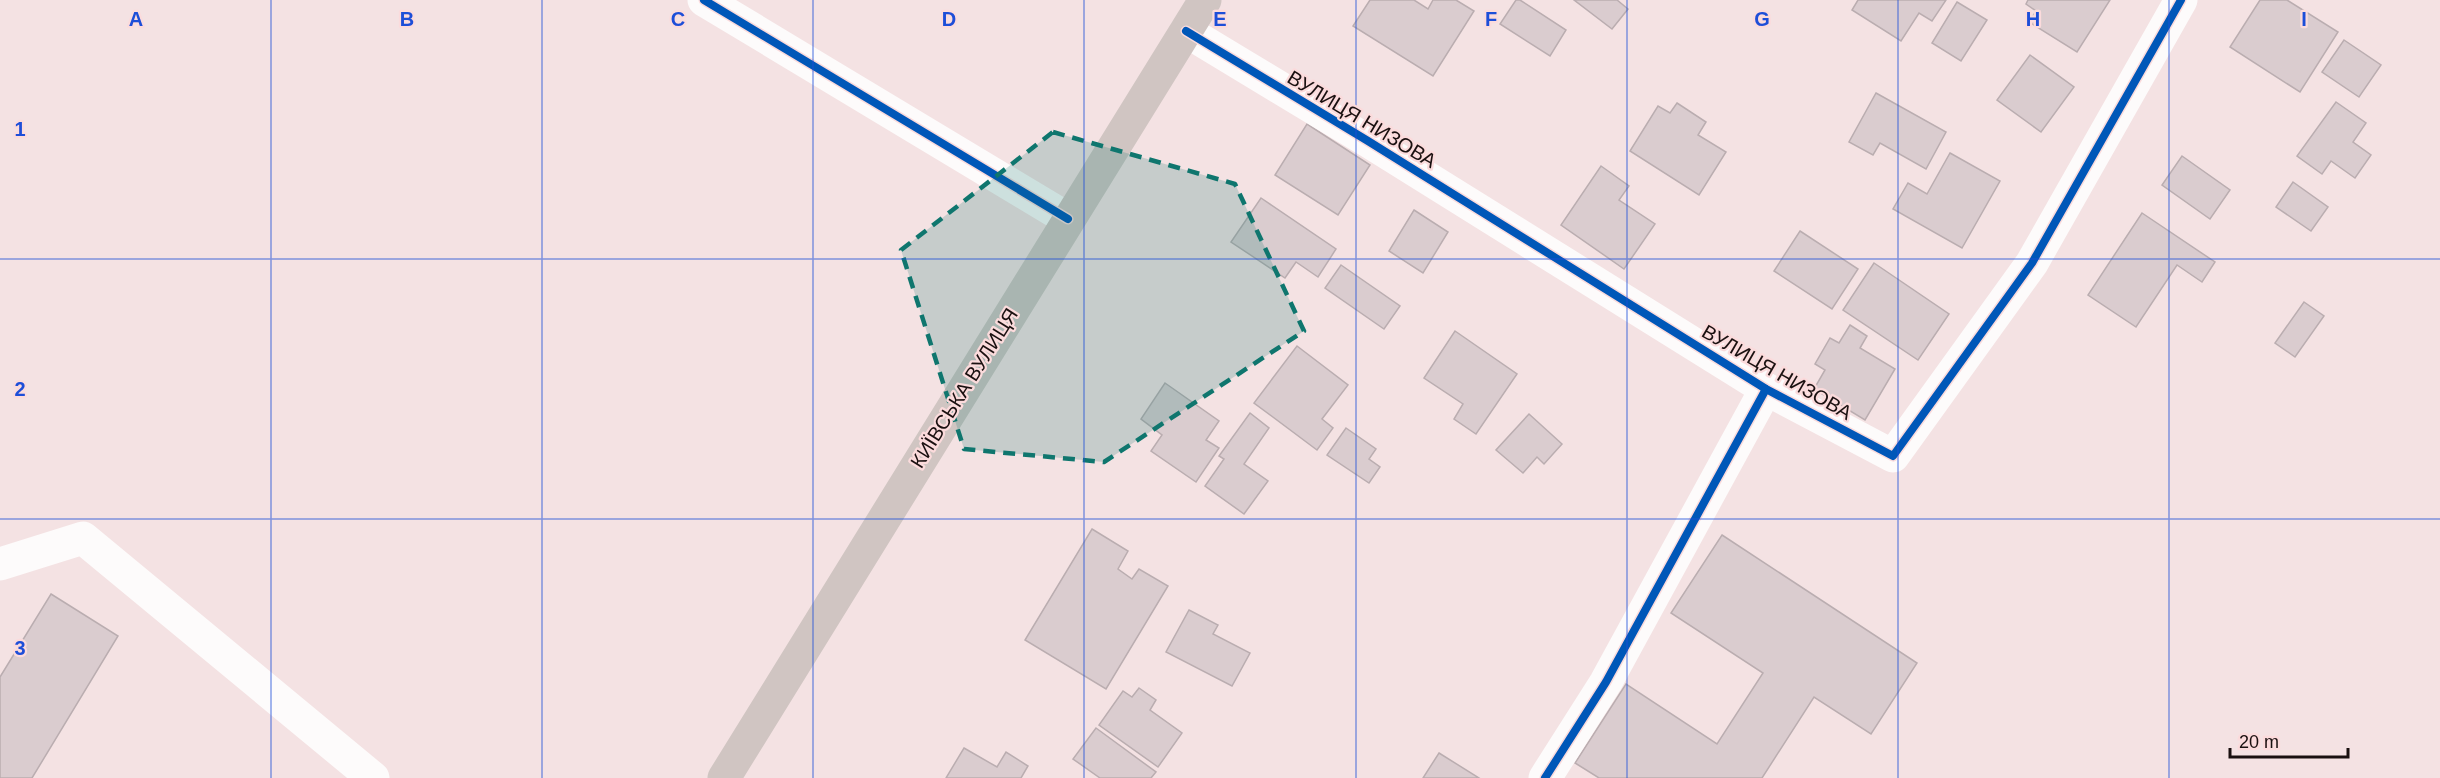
<svg xmlns="http://www.w3.org/2000/svg" width="2440" height="778" font-family="Arial,sans-serif">
  <style>
    .building { fill: #dacccf; stroke: #baadb0; stroke-width: 1.5 }
    .lines { fill: none; stroke-linecap: round; stroke-linejoin: round }
    .minor { stroke: #fdfbfb; stroke-width: 33 }
    .major { stroke: #d0c5c2; stroke-width: 33 }
    .cycleway-casing { stroke: #fbdbdc; stroke-width: 11 }
    .cycleway { stroke: #0057b8; stroke-width: 8 }
    .marked { fill: #0f766e; fill-opacity: 0.2; stroke: #0f766e; stroke-width: 4.5; stroke-dasharray: 12 8; stroke-linejoin: round }
    .grid { fill: none; stroke: #1d4ed8; stroke-width: 1.5; stroke-opacity: 0.55 }
    .labels { text-anchor: middle; stroke-width: 4.5; stroke-linejoin: round; paint-order: stroke }
    .street-label { font-size: 20px; fill: #1a1010; stroke: #fbdbdc }
    .grid-label { font-size: 20px; text-anchor: middle; font-weight: bold; fill: #1d4ed8; stroke: #fbdbdc; stroke-width: 4.5; stroke-linejoin: round; paint-order: stroke }
  </style>
  <rect width="100%" height="100%" fill="#f4e2e3"/>
  <g class="building">
    <path d="M 1370,0 L 1414,0 L 1428,9 L 1433,0 L 1456,0 L 1474,11 L 1433,76 L 1353,26 Z"/>
    <path d="M 1516,0 L 1520,0 L 1566,30 L 1550,56 L 1500,24 Z"/>
    <path d="M 1574,0 L 1617,0 L 1628,9 L 1612,29 Z"/>
    <path d="M 1858,0 L 1946,0 L 1932,21 L 1919,13 L 1901,41 L 1852,10 Z"/>
    <path d="M 2028,0 L 2110,0 L 2077,52 L 2029,22 L 2036,11 L 2026,4 Z"/>
    <path d="M 2260,0 L 2287,0 L 2338,32 L 2300,92 L 2230,47 Z"/>
    <path d="M 1957,2 L 1987,20 L 1961,61 L 1932,43 Z"/>
    <path d="M 2344,40 L 2381,65 L 2359,97 L 2322,72 Z"/>
    <path d="M 2030,55 L 2074,87 L 2041,132 L 1997,100 Z"/>
    <path d="M 1876,93 L 1946,132 L 1926,169 L 1880,143 L 1873,155 L 1849,142 Z"/>
    <path d="M 2336,102 L 2366,123 L 2353,142 L 2371,155 L 2355,178 L 2331,161 L 2322,174 L 2297,156 Z"/>
    <path d="M 1677,103 L 1706,122 L 1698,135 L 1726,152 L 1699,195 L 1630,151 L 1658,106 L 1670,113 Z"/>
    <path d="M 1307,124 L 1370,165 L 1338,215 L 1275,175 Z"/>
    <path d="M 1950,153 L 2000,181 L 1962,248 L 1893,209 L 1908,183 L 1927,194 Z"/>
    <path d="M 2182,156 L 2230,190 L 2210,219 L 2162,185 Z"/>
    <path d="M 1601,166 L 1629,186 L 1619,200 L 1655,224 L 1624,269 L 1561,225 Z"/>
    <path d="M 2293,182 L 2328,207 L 2311,231 L 2276,207 Z"/>
    <path d="M 1261,198 L 1336,249 L 1318,277 L 1296,262 L 1285,278 L 1231,242 Z"/>
    <path d="M 1414,210 L 1448,232 L 1423,273 L 1389,251 Z"/>
    <path d="M 2142,213 L 2215,262 L 2202,282 L 2177,265 L 2136,327 L 2088,295 Z"/>
    <path d="M 1800,231 L 1858,269 L 1832,309 L 1774,271 Z"/>
    <path d="M 1874,263 L 1949,314 L 1918,360 L 1843,310 Z"/>
    <path d="M 1341,265 L 1400,306 L 1384,329 L 1325,288 Z"/>
    <path d="M 2304,302 L 2324,316 L 2295,357 L 2275,343 Z"/>
    <path d="M 1850,325 L 1867,336 L 1860,348 L 1895,369 L 1865,420 L 1814,389 L 1825,370 L 1815,364 L 1830,338 L 1839,343 Z"/>
    <path d="M 1455,331 L 1517,374 L 1476,434 L 1454,419 L 1463,404 L 1424,378 Z"/>
    <path d="M 1297,346 L 1348,385 L 1322,419 L 1333,428 L 1317,450 L 1254,403 Z"/>
    <path d="M 1165,383 L 1219,421 L 1206,440 L 1219,448 L 1196,482 L 1151,451 L 1162,435 L 1141,419 Z"/>
    <path d="M 1250,413 L 1269,428 L 1244,464 L 1268,481 L 1244,514 L 1205,486 L 1224,459 L 1219,456 Z"/>
    <path d="M 1529,414 L 1562,444 L 1544,464 L 1537,457 L 1523,473 L 1496,450 Z"/>
    <path d="M 1346,428 L 1376,449 L 1369,459 L 1380,467 L 1369,483 L 1327,455 Z"/>
    <path d="M 1092,529 L 1128,551 L 1118,569 L 1132,579 L 1139,569 L 1168,586 L 1106,689 L 1025,640 Z"/>
    <path d="M 1722,535 L 1917,663 L 1871,734 L 1814,697 L 1762,778 L 1599,778 L 1575,763 L 1626,684 L 1717,744 L 1763,673 L 1671,613 Z"/>
    <path d="M 51,594 L 118,636 L 32,778 L 0,778 L 0,677 Z"/>
    <path d="M 1189,610 L 1218,625 L 1213,634 L 1250,653 L 1232,686 L 1166,652 Z"/>
    <path d="M 1139,688 L 1156,700 L 1150,710 L 1182,733 L 1158,767 L 1099,725 L 1123,691 L 1132,697 Z"/>
    <path d="M 1096,728 L 1156,772 L 1151,778 L 1100,778 L 1073,759 Z"/>
    <path d="M 964,748 L 997,767 L 1006,752 L 1028,766 L 1021,778 L 946,778 Z"/>
    <path d="M 1439,753 L 1479,778 L 1423,778 Z"/>
  </g>
  <g class="lines">
    <g class="minor">
      <path d="M 704,0 L 1068,219"/>
      <path d="M 1186,31 L 1368,141 L 1766,389 L 1893,456 L 2032,263 L 2181,0"/>
      <path d="M 0,564 L 83,538 L 373,778"/>
      <path d="M 1545,778 L 1606,682 L 1766,389"/>
    </g>
    <path class="major" d="M 724,778 L 1205,0"/>
    <g class="cycleway-casing">
      <g id="cycleway">
        <path d="M 704,0 L 1068,219"/>
        <path d="M 1186,31 L 1368,141 L 1766,389 L 1893,456 L 2032,263 L 2181,0"/>
        <path d="M 1545,778 L 1606,682 L 1766,389"/>
      </g>
    </g>
    <use href="#cycleway" class="cycleway"/>
  </g>
  <path class="marked" d="M 1053,132 L 1235,184 L 1304,331 L 1104,462 L 964,449 L 901,250 Z"/>
  <path class="grid" d="M 271,0 L 271,778M 542,0 L 542,778M 813,0 L 813,778M 1084,0 L 1084,778M 1356,0 L 1356,778M 1627,0 L 1627,778M 1898,0 L 1898,778M 2169,0 L 2169,778M 0,259 L 2440,259M 0,519 L 2440,519"/>
  <g class="labels">
    <g class="street-label">
      <text transform="translate(1362 119) rotate(31)" y="7">ВУЛИЦЯ НИЗОВА</text>
      <text transform="translate(1777 372) rotate(30)" y="7">ВУЛИЦЯ НИЗОВА</text>
      <text transform="translate(964 388) rotate(-58)" y="7">КИЇВСЬКА ВУЛИЦЯ</text>
    </g>
  </g>
  <g class="grid-label">
    <text x="136" y="26">A</text>
    <text x="407" y="26">B</text>
    <text x="678" y="26">C</text>
    <text x="949" y="26">D</text>
    <text x="1220" y="26">E</text>
    <text x="1491" y="26">F</text>
    <text x="1762" y="26">G</text>
    <text x="2033" y="26">H</text>
    <text x="2304" y="26">I</text>
    <text x="20" y="136">1</text>
    <text x="20" y="396">2</text>
    <text x="20" y="655">3</text>
  </g>
  <path d="M2230 748v9h118v-9" fill="none" stroke="#1a1010" stroke-width="3"/>
  <text x="2239" y="748" font-size="18" fill="#1a1010" stroke="#fbdbdc" stroke-width="4.5" paint-order="stroke">20 m</text>
</svg>
